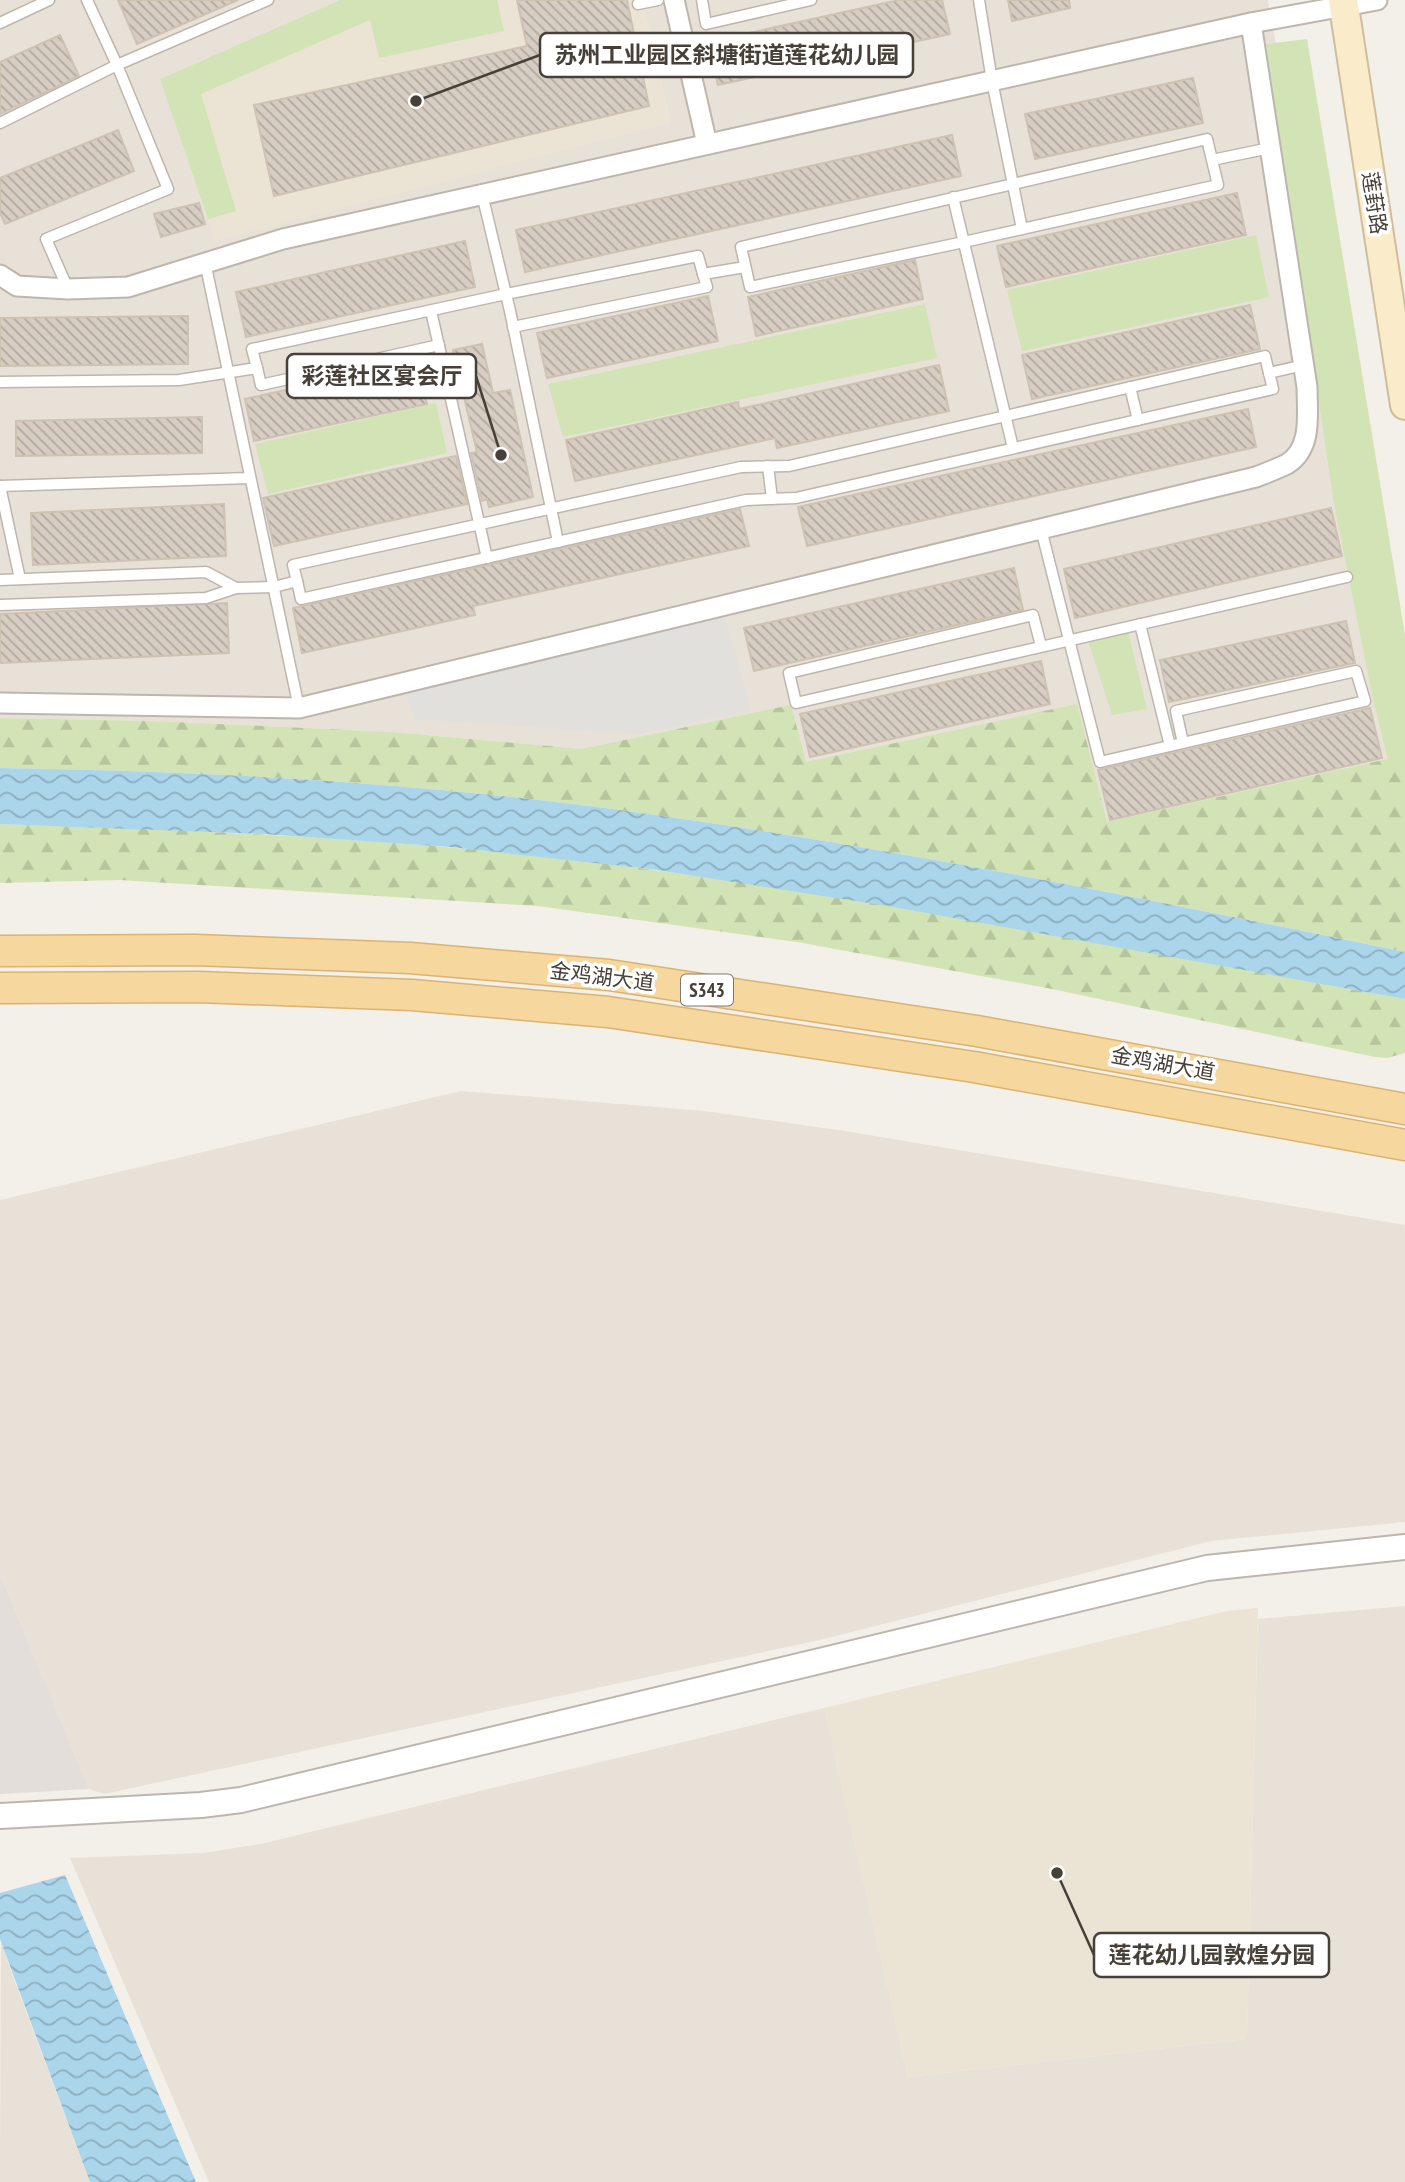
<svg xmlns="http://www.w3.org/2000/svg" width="1405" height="2182" font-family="'PT Sans Narrow','Noto Sans SC',sans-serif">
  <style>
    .residential { fill: #e7e1d7 }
    .industrial { fill: #e3deda }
    .education { fill: #ebe3d4 }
    .grass { fill: #d2e4b5 }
    .forest { fill: url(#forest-firs) }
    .parking { fill: #e2e0dd }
    .water { fill: url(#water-waves) }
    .building { fill: url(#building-back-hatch); stroke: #cec2b3; stroke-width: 2 }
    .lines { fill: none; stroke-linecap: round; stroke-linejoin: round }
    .service-casing { stroke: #beb6ac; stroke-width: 13 }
    .minor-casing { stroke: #beb6ac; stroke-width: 23 }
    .tertiary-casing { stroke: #beb6ac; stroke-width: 28 }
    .secondary-casing { stroke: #cfbe9c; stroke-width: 32 }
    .primary-casing { stroke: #dbb36f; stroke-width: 33 }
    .service { stroke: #fff; stroke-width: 10 }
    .minor { stroke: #fff; stroke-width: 19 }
    .tertiary { stroke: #fff; stroke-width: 24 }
    .secondary { stroke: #faeccb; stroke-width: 28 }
    .primary { stroke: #f6d89e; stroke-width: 30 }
    .labels { text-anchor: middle; stroke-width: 7; stroke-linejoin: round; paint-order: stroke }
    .shield { fill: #fff; stroke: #7e7974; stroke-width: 2 }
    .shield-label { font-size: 19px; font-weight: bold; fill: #464038 }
    .street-label { font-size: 21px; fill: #464038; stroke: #fff }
    .leader { fill: none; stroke: #464038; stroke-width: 2.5 }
    .callout-dot { fill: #464038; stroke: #fff; stroke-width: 2.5 }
    .callout { fill: #fff; stroke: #464038; stroke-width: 2.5 }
    .callout-label { font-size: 23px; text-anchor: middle; font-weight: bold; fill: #464038 }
  </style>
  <defs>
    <pattern id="forest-firs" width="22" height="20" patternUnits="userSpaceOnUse" patternTransform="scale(1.75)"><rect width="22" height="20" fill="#d2e4b5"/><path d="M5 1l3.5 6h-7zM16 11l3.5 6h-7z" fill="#b6c59c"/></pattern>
    <pattern id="water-waves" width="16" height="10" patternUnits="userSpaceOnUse" patternTransform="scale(1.75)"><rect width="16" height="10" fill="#aad5eb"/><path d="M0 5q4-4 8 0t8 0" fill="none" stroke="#8caebf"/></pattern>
    <pattern id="building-back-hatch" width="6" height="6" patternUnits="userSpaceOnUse" patternTransform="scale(1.75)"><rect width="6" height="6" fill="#d7cdc2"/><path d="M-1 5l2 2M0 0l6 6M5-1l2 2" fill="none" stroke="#b0a89f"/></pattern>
  </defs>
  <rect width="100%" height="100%" fill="#f3efe9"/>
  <g class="residential">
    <path d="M 0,0 L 340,0 L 160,79 L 670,122 L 642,0 L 1268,0 L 1405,776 L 1405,901 L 582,749 L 393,732 L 154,721 L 0,718 Z"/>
    <path d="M 461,1091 L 704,1111 L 845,1131 L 1405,1225 L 1405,1522 L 1211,1541 L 824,1639 L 104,1794 L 89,1789 L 0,1574 L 0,1200 Z"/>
    <path d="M 1405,1606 L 1405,2182 L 209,2182 L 70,1858 L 203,1853 L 261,1844 L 824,1708 L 908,2077 L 1247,2039 L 1258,1619 Z"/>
    <path d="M 1,1940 L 9,1966 L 90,2182 L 0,2182 Z"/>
  </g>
  <path class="industrial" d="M 0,1574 L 89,1789 L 0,1794 Z"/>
  <g class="education">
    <path d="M 340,0 L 642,0 L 670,123 L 215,241 L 160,79 Z"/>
    <path d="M 1258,1608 L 1247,2039 L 908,2077 L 824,1708 L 1227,1611 Z"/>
  </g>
  <g class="grass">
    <path d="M 340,0 L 497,0 L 504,31 L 379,58 L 370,20 L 201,94 L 236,211 L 208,219 L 160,79 Z"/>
    <path d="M 1307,39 L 1405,635 L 1405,776 L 1401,757 L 1388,760 L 1373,699 L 1334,504 L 1266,44 Z"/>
    <path d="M 1256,235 L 1269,297 L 1022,351 L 1007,290 Z"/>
    <path d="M 925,304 L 937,358 L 563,437 L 548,384 Z"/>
    <path d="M 436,403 L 447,453 L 268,494 L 255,444 Z"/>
    <path d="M 1128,632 L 1147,709 L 1112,715 L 1088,640 Z"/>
  </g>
  <g class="forest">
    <path d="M 1077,704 L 1107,822 L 1401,756 L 1405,776 L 1405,952 C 1139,897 874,844 605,808 C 405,782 202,771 0,768 L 0,718 L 154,721 L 393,732 L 582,749 L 791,705 L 806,762 Z"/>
    <path d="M 0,824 C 195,830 389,838 583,861 C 859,894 1132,950 1405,999 L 1405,1053 L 1387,1058 L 1375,1057 L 1047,988 L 797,942 L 538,906 L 120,880 L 0,883 Z"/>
  </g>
  <path class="parking" d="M 723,609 L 750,710 L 637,734 L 415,719 L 404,689 Z"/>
  <g class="water">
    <path d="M 0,768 C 202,771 405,782 605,808 C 874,844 1139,897 1405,952 L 1405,999 L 882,905 L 650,869 L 450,847 L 263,834 L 0,824 Z"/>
    <path d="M 65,1875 L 196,2182 L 90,2182 L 0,1939 L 0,1893 Z"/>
  </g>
  <g class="building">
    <path d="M 118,0 L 238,0 L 137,44 Z"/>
    <path d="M 517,0 L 627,0 L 649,106 L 274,196 L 254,105 L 527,46 Z"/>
    <path d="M 899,0 L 942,0 L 950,34 L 718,85 L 708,42 Z"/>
    <path d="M 1008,0 L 1069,0 L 1070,8 L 1012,21 Z"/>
    <path d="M 60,35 L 79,76 L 0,114 L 0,62 Z"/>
    <path d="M 1193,78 L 1203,123 L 1035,159 L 1025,114 Z"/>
    <path d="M 118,130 L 134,171 L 5,224 L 0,213 L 0,178 Z"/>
    <path d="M 952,135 L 961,176 L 525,272 L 516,230 Z"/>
    <path d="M 1237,193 L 1246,235 L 1006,287 L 997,246 Z"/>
    <path d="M 199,203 L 205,224 L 161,237 L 154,214 Z"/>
    <path d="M 465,241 L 475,287 L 246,337 L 236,292 Z"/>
    <path d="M 915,260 L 923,299 L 756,336 L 748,297 Z"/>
    <path d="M 708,296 L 718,341 L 547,378 L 537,333 Z"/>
    <path d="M 1250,305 L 1260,349 L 1032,399 L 1022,355 Z"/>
    <path d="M 188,316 L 188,364 L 0,366 L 0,318 Z"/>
    <path d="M 482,344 L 493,393 L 510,390 L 533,497 L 489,507 L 487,499 L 482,501 L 471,453 L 477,452 L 453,350 Z"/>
    <path d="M 417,361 L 427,404 L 254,441 L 245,399 Z"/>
    <path d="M 939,365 L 949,411 L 777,448 L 775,438 L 575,481 L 566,440 L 738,402 L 739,409 Z"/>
    <path d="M 1248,409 L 1256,447 L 807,546 L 798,507 Z"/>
    <path d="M 202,417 L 202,453 L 16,456 L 16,421 Z"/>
    <path d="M 456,456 L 467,504 L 274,546 L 263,498 Z"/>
    <path d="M 224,504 L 226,556 L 33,565 L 31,513 Z"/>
    <path d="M 1331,508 L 1342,556 L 1075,618 L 1064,569 Z"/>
    <path d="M 740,509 L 749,546 L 473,606 L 475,615 L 302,653 L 293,608 Z"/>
    <path d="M 1014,568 L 1023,610 L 754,671 L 744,628 Z"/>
    <path d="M 227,603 L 229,653 L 0,663 L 0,614 Z"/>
    <path d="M 1346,621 L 1355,663 L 1169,702 L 1160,660 Z"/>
    <path d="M 1041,661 L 1050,704 L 810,757 L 800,714 Z"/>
    <path d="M 1370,708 L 1382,758 L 1110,820 L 1098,770 Z"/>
  </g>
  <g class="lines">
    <g class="service-casing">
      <g id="service">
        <path d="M 702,0 L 706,24 L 811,0"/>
        <path d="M 979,0 L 992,81 L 1022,229"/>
        <path d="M 638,4 L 658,0"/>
        <path d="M 0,23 L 49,0"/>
        <path d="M 0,123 L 117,65 L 87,0"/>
        <path d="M 1212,160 L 1207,139 L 741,247 L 750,287 L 964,242 L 1218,185 L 1212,160 L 1270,148"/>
        <path d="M 482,194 L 510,311 L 558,542"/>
        <path d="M 953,197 L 1013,448"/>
        <path d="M 205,262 L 299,708"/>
        <path d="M 68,289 L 46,239 L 168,189 L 117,65 L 268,0"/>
        <path d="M 431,311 L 487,558"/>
        <path d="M 513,327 L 707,287 L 703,274 L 745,267"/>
        <path d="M 257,368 L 261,385 L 439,345"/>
        <path d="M 0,382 L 179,380 L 257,368 L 252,349 L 506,294 L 698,256 L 703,274"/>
        <path d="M 1130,387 L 1138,420"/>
        <path d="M 768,466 L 772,499"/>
        <path d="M 0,486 L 250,478"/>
        <path d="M 0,486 L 20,579"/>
        <path d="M 1041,529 L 1100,762 L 1365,701 L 1356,671 L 1176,711 L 1183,743"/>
        <path d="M 0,580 L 206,572 L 236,588 L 206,598 L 0,605"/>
        <path d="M 297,581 L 293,565 L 741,467 L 789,466 L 1265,356 L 1269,373 L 1304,365"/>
        <path d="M 236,588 L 274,587 L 297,581 L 301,599 L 746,500 L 796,498 L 1273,389 L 1269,373"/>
        <path d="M 1140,624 L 1170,746"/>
        <path d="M 1041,646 L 1033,615 L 789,673 L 796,703 L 1347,577"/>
      </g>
    </g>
    <g class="minor-casing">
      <g id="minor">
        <path d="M 674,0 L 707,144"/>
        <path d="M 0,275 L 17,286 L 68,289 L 128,287 L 283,239 L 1251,23"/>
        <path d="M 0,703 L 299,708 L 1256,477 C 1266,473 1277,469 1287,464 C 1313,448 1307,413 1307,387 L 1251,23 L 1377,0"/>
      </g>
    </g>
    <g class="tertiary-casing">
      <path id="tertiary" d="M 0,1816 L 201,1805 L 241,1800 L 1207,1568 L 1405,1547"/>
    </g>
    <g class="secondary-casing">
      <path id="secondary" d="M 1343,0 L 1405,405"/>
    </g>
    <g class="primary-casing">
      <g id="primary">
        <path d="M 0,951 L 195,950 L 410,958 L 609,975 L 977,1031 L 1405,1109"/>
        <path d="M 0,988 L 199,987 L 412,995 L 608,1012 L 974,1067 L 1405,1145"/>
      </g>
    </g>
    <use href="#service" class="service"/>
    <use href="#minor" class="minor"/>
    <use href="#tertiary" class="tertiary"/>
    <use href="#secondary" class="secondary"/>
    <use href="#primary" class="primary"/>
  </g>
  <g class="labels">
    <rect class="shield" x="681" y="974.5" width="52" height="31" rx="5"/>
    <g class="shield-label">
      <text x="707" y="997">S343</text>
    </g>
    <g class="street-label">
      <text transform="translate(1374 203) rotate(81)" y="7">莲葑路</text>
      <text transform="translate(602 977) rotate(7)" y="7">金鸡湖大道</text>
      <text transform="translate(1163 1064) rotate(10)" y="7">金鸡湖大道</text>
    </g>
  </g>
  <path class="leader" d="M416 101L540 55M501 455L476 376M1057 1873L1094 1955"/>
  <g class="callout-dot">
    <circle cx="416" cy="101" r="7"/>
    <circle cx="501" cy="455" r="7"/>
    <circle cx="1057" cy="1873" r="7"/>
  </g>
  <g class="callout">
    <rect x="540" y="33" width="373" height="44" rx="7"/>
    <rect x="287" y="354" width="189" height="44" rx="7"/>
    <rect x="1094" y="1933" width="235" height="44" rx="7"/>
  </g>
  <g class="callout-label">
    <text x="727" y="63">苏州工业园区斜塘街道莲花幼儿园</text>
    <text x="382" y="384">彩莲社区宴会厅</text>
    <text x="1212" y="1963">莲花幼儿园敦煌分园</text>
  </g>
</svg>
